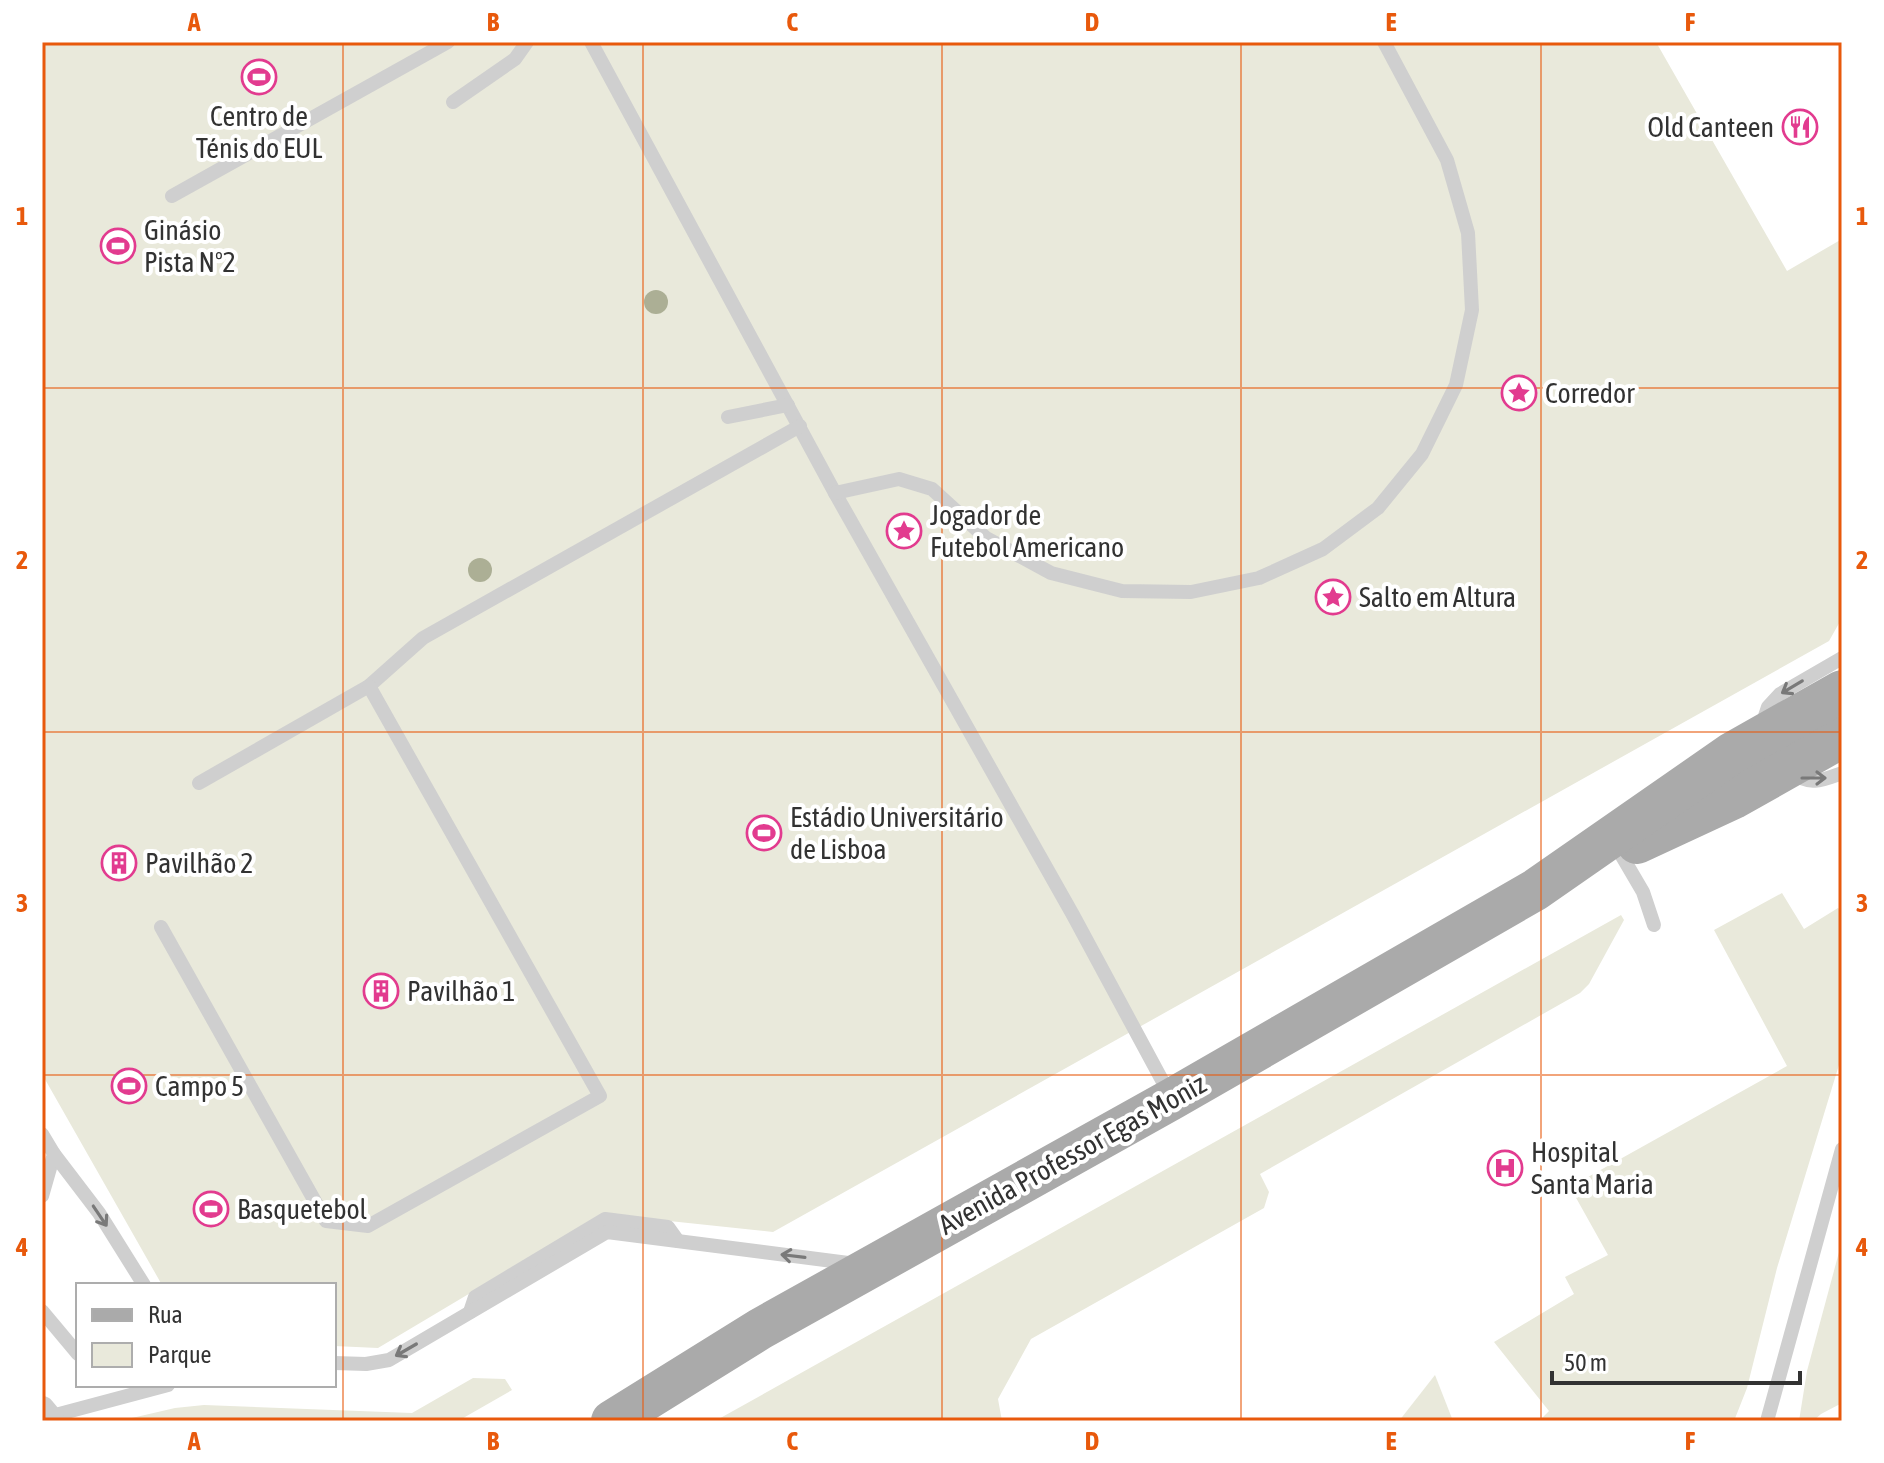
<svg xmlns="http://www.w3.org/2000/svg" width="1884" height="1463" font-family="'Asap Condensed',sans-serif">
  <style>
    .green { fill: #e9e9db }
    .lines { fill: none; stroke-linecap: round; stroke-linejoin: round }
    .service { stroke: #cfcfcf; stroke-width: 14 }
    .minor { stroke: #cfcfcf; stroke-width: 26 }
    .primary { stroke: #aaa; stroke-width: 42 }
    .tree { fill: #acaf95 }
    .oneway { stroke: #797979 }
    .grid { fill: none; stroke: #e8590c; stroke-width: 2; stroke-opacity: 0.55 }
    .labels { text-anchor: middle; stroke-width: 8; stroke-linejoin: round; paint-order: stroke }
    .poi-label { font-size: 28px; fill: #323232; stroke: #fff; text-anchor: start }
    .street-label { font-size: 28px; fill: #323232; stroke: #fff }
    .neatline { fill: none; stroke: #e8590c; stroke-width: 3 }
    .grid-label { font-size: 26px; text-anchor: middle; font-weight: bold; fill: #e8590c }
  </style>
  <rect width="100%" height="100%" fill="#fff"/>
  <g class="green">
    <path d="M 42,42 L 1656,42 L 1787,271 L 1842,239 L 1842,618 L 1829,641 L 773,1232 L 603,1214 L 378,1348 L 334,1346 L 334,1285 L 162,1285 L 42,1074 Z"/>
    <path d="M 1782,893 L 1804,929 L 1838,908 L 1842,912 L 1842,1055 L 1777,1268 L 1747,1388 L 1734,1421 L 1539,1421 L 1549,1411 L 1494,1342 L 1574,1294 L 1565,1277 L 1608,1255 L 1570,1187 L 1787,1066 L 1714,930 Z"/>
    <path d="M 1621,915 L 1624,920 L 1589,984 L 1580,993 L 1260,1174 L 1269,1192 L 1264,1208 L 1031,1339 L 998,1399 L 1002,1421 L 715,1421 Z"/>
    <path d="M 1842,1241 L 1842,1403 L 1821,1414 L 1813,1421 L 1799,1421 L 1807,1371 Z"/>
    <path d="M 1435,1375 L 1453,1421 L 1399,1421 Z"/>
    <path d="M 473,1378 L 505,1379 L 512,1390 L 458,1421 L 119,1421 L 175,1408 L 204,1405 L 412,1413 Z"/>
  </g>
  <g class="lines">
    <g class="service">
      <path d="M 591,42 L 835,493 L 1073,915 L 1170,1095"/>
      <path d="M 453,102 L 515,59 L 527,42"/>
      <path d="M 172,196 L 448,42"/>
      <path d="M 728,417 L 788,405"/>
      <path d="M 835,493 L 899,479 L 932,489 L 986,538 L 1051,573 L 1122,591 L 1191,592 L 1259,578 L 1323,549 L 1378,508 L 1422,454 L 1456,385 L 1472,310 L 1468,233 L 1447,160 L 1384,42"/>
      <path d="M 1768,728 L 1765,716 L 1768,707 L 1780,694 L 1842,658"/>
      <path d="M 1794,773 C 1809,787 1825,779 1842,773"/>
      <path d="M 199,783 L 369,686 L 423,638 L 800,426"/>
      <path d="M 1619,851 L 1643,892 L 1654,925"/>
      <path d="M 161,927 L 326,1221 L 368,1226 L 600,1096 L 369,686"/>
      <path d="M 42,1134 L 54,1154 L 42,1196"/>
      <path d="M 54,1154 L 99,1213 L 144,1285"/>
      <path d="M 42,1311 L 78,1354"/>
      <path d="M 470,1312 L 475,1297 L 605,1219 L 668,1227 L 678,1241"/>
      <path d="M 334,1363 L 366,1364 L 389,1360 L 607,1232 L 856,1264"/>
      <path d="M 48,1417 L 168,1385"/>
      <path d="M 1767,1421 L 1842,1149"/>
    </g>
    <path class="minor" d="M 42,1409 L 52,1421"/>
    <g class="primary">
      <path d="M 1637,843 L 1734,798 L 1842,737"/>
      <path d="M 612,1421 L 760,1329 L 1172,1099 L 1535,890 L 1732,753 L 1842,691"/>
    </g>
  </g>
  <g class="tree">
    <circle cx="656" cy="302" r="12"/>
    <circle cx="480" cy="570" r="12"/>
  </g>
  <defs><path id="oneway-shaft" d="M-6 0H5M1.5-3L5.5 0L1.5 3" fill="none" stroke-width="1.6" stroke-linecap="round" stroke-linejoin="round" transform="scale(2)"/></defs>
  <g class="oneway">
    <use href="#oneway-shaft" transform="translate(1792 687) rotate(149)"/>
    <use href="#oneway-shaft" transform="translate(1814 778)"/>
    <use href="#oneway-shaft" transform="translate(100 1216) rotate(56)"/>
    <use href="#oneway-shaft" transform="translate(793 1256) rotate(-173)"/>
    <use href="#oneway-shaft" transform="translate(406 1350) rotate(150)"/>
  </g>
  <path class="grid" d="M 343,42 L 343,1421M 643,42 L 643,1421M 942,42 L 942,1421M 1241,42 L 1241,1421M 1541,42 L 1541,1421M 42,388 L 1842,388M 42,732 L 1842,732M 42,1075 L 1842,1075"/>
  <defs>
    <g id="stadium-ring" transform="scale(1.8)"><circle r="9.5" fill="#fff" stroke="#e23b8f" stroke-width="1.5"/><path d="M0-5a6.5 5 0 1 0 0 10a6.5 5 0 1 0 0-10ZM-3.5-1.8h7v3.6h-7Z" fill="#e23b8f"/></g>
    <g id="restaurant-ring" transform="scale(1.8)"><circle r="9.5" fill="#fff" stroke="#e23b8f" stroke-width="1.5"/><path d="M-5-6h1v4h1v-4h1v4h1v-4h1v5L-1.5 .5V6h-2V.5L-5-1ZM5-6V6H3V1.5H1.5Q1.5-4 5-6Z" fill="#e23b8f"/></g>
    <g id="sight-ring" transform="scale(1.8)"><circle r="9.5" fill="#fff" stroke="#e23b8f" stroke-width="1.5"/><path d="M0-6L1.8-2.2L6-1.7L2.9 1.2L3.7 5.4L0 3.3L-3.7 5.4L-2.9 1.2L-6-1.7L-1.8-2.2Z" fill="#e23b8f"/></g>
    <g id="building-ring" transform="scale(1.8)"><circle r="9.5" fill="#fff" stroke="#e23b8f" stroke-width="1.5"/><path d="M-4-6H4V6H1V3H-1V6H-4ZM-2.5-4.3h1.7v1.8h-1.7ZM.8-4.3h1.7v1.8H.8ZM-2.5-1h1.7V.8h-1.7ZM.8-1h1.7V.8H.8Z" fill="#e23b8f"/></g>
    <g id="hospital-ring" transform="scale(1.8)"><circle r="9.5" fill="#fff" stroke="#e23b8f" stroke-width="1.5"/><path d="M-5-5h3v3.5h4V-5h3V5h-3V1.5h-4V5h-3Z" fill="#e23b8f"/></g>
  </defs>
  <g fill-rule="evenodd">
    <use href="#stadium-ring" x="259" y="77"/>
    <use href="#restaurant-ring" x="1800" y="127"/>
    <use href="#stadium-ring" x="118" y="246"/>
    <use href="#sight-ring" x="1519" y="393"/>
    <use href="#sight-ring" x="904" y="531"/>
    <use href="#sight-ring" x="1333" y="597"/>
    <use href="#stadium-ring" x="764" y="833"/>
    <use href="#building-ring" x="119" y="863"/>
    <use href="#building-ring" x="381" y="991"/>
    <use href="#stadium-ring" x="129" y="1086"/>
    <use href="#hospital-ring" x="1505" y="1168"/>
    <use href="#stadium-ring" x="211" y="1209"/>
  </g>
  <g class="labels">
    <g class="poi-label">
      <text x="259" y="126" text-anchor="middle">Centro de<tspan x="259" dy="32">Ténis do EUL</tspan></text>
      <text x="1774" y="137" text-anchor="end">Old Canteen</text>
      <text x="144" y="240">Ginásio<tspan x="144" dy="32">Pista Nº2</tspan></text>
      <text x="1545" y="403">Corredor</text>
      <text x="930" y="525">Jogador de<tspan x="930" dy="32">Futebol Americano</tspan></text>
      <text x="1359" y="607">Salto em Altura</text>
      <text x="790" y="827">Estádio Universitário<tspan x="790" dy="32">de Lisboa</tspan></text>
      <text x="145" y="873">Pavilhão 2</text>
      <text x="407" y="1001">Pavilhão 1</text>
      <text x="155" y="1096">Campo 5</text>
      <text x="1531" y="1162">Hospital<tspan x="1531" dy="32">Santa Maria</tspan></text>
      <text x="237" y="1219">Basquetebol</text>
    </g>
    <g class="street-label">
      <text transform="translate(1072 1154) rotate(-29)" y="10">Avenida Professor Egas Moniz</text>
    </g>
  </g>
  <rect width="1884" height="1463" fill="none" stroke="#ffffff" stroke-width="88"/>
  <rect x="76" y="1283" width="260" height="104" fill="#ffffff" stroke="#adadad" stroke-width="2"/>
  <rect x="92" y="1309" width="40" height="12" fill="#aaaaaa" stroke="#adadad" stroke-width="2"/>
  <text x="148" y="1323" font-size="24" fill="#323232">Rua</text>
  <rect x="92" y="1343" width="40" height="24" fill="#e9e9db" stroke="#adadad" stroke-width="2"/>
  <text x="148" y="1363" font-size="24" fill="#323232">Parque</text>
  <path d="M1552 1371v12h248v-12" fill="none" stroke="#323232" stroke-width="4"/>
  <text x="1564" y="1371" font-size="24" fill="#323232" stroke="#ffffff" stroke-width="6" paint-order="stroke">50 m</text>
  <rect x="44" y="44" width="1796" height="1375" class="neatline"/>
  <g class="grid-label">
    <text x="194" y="31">A</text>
    <text x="493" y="31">B</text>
    <text x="792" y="31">C</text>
    <text x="1092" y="31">D</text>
    <text x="1391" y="31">E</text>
    <text x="1690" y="31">F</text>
    <text x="22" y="225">1</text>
    <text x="1862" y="225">1</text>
    <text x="22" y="569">2</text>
    <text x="1862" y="569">2</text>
    <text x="22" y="912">3</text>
    <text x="1862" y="912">3</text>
    <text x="22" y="1256">4</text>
    <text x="1862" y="1256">4</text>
    <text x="194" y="1450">A</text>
    <text x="493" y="1450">B</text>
    <text x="792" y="1450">C</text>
    <text x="1092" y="1450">D</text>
    <text x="1391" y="1450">E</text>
    <text x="1690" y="1450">F</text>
  </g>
</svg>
